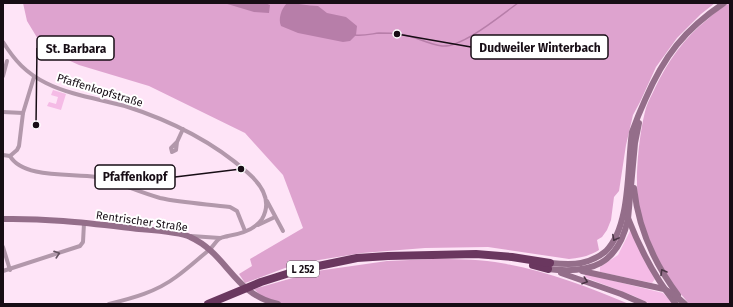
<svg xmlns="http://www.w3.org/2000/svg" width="733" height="307" font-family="'Fira Sans',sans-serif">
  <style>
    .green { fill: #f5bbe6 }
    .forest { fill: #dea3cf }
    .water { fill: #b77ea9 }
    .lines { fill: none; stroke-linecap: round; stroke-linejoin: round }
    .stream { stroke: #b77ea9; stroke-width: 1.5 }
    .street { stroke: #b298ab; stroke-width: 4 }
    .secondary { stroke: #946e8a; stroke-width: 6 }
    .highway { stroke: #6a375f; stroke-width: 8 }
    .oneway { stroke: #493444 }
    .oneway2 { stroke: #645260 }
    .labels { text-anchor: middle; stroke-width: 4; stroke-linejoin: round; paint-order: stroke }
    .shield { fill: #fff; stroke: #5d565b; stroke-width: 1 }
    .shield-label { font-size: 10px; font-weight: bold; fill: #170d15 }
    .street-label { font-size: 11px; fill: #170d15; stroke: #fff }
    .leader { fill: none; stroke: #170d15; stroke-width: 1.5 }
    .callout-dot { fill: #170d15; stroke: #fff; stroke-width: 1.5 }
    .callout { fill: #fff; stroke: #170d15; stroke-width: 1.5 }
    .callout-label { font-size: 12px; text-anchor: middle; font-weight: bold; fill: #170d15 }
  </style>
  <rect width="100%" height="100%" fill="#fee4f7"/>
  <g class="green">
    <path d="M 53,90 L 66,94 L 61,110 L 47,106 L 49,102 L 56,104 L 58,97 L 51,95 Z"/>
    <path d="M 631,229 L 655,279 L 652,283 L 600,272 L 600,267 L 618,255 Z"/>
    <path d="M 586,274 L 663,293 L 673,304 L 650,304 L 634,296 L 584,277 Z"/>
  </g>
  <g class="forest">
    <path d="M 23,3 L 715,3 L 701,14 L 677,38 L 656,67 L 640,102 L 633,115 L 626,145 L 619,191 L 614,197 L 611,220 L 607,230 L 602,237 L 597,240 L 599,250 C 589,256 581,258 569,259 L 488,247 L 425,248 L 362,253 L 319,260 L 285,268 L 245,283 L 239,274 L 252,266 L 250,259 L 303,228 L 283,175 L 245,133 L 149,86 L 79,65 L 44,49 L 27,21 Z"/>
    <path d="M 730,3 L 730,304 L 689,304 C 683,296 676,289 670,280 C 656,259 645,233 639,208 C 634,182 639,133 646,108 C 648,101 652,95 655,88 C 668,61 684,38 708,19 C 714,13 722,7 730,3 Z"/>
    <path d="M 433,259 C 453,259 474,259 495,262 C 541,269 586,286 629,304 L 269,304 L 254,289 L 317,271 L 387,261 Z"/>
  </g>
  <g class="water">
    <path d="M 224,3 L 265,3 L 270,5 L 269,13 L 254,12 Z"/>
    <path d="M 287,3 C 298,3 307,6 318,6 L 327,13 L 346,17 L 357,26 L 356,35 L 350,41 L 343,42 L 298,33 L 281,26 C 278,19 281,9 287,3 Z"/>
  </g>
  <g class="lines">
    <path class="stream" d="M 355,35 C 363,36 371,34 379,33 C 386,33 393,33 400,34 C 415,36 427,44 442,46 C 462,48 501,15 518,3"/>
    <g class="street">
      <path d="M 3,42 C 15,61 26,73 46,83 C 70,95 99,99 125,106 C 169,120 212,141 247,172 C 261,184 273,200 262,219 C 255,230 240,234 228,236 C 225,237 221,237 219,239 C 215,242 213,247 209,250 C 198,259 187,269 176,277 C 156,292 133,298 109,304"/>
      <path d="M 3,76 L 7,61"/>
      <path d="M 3,112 L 23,113"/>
      <path d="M 177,142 L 176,150 L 172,152 L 171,148 L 177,142 L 183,129"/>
      <path d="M 3,155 L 10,156 L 17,150 L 19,146 L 23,113 L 34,77"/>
      <path d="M 10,156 C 23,179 73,173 96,177 C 118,182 138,192 160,198 C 183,203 207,204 230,207 L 237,211 L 245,231"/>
      <path d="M 267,201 L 283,231"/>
      <path d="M 258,225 L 275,217"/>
      <path d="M 191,236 L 220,238"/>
      <path d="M 3,247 L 10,270"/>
      <path d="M 3,271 L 80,246 L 83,242 L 84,223"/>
    </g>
    <g class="secondary">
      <path d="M 634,188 C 638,227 654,263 678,295"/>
      <path d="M 628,218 C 640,249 655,278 676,304"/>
      <path d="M 3,219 C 48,218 94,224 139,229 C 151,230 181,232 190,237 C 228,254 233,294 278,304"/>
      <path d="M 550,263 C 561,264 571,265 581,263 C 590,261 599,257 606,251 C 631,226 627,166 632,132 C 636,121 640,111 645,100 C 664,56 684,30 724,3"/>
      <path d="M 548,269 C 591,274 618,265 628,219 L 635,143 L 639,123"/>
      <path d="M 582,271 L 664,289 L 675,295 L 685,304"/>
      <path d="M 561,273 L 621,294 L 644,304"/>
    </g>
    <g class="highway">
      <path d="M 533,265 L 548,269"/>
      <path d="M 208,304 L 261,282 L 299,270 L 357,258 L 388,256 L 476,254 L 512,257 L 550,263"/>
    </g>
  </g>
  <defs><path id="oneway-chevron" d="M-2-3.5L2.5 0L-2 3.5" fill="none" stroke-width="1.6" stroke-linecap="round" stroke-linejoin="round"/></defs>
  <g class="oneway">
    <use href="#oneway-chevron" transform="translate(615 238) rotate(118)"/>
    <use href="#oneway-chevron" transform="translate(663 272) rotate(-121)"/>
    <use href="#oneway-chevron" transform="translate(585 281) rotate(19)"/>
  </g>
  <use class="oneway2" href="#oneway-chevron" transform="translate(57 254) rotate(-18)"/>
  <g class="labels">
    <rect class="shield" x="287" y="261" width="32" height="16" rx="3"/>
    <g class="shield-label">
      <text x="303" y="273">L 252</text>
    </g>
    <g class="street-label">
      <text transform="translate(100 90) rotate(17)" y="4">Pfaffenkopfstraße</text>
      <text transform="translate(142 221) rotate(8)" y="4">Rentrischer Straße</text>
    </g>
  </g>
  <path class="leader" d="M397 34L471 47M36 125L37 48M241 169L175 177"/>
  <g class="callout-dot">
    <circle cx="397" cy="34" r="4"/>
    <circle cx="36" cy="125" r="4"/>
    <circle cx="241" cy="169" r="4"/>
  </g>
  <g class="callout">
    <rect x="471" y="35" width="137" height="24" rx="4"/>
    <rect x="37" y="36" width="77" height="24" rx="4"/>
    <rect x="95" y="165" width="80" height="24" rx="4"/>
  </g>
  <g class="callout-label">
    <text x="540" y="52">Dudweiler Winterbach</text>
    <text x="76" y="53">St. Barbara</text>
    <text x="135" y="181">Pfaffenkopf</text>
  </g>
  <rect width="733" height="307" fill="none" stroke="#170d15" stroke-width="8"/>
</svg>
